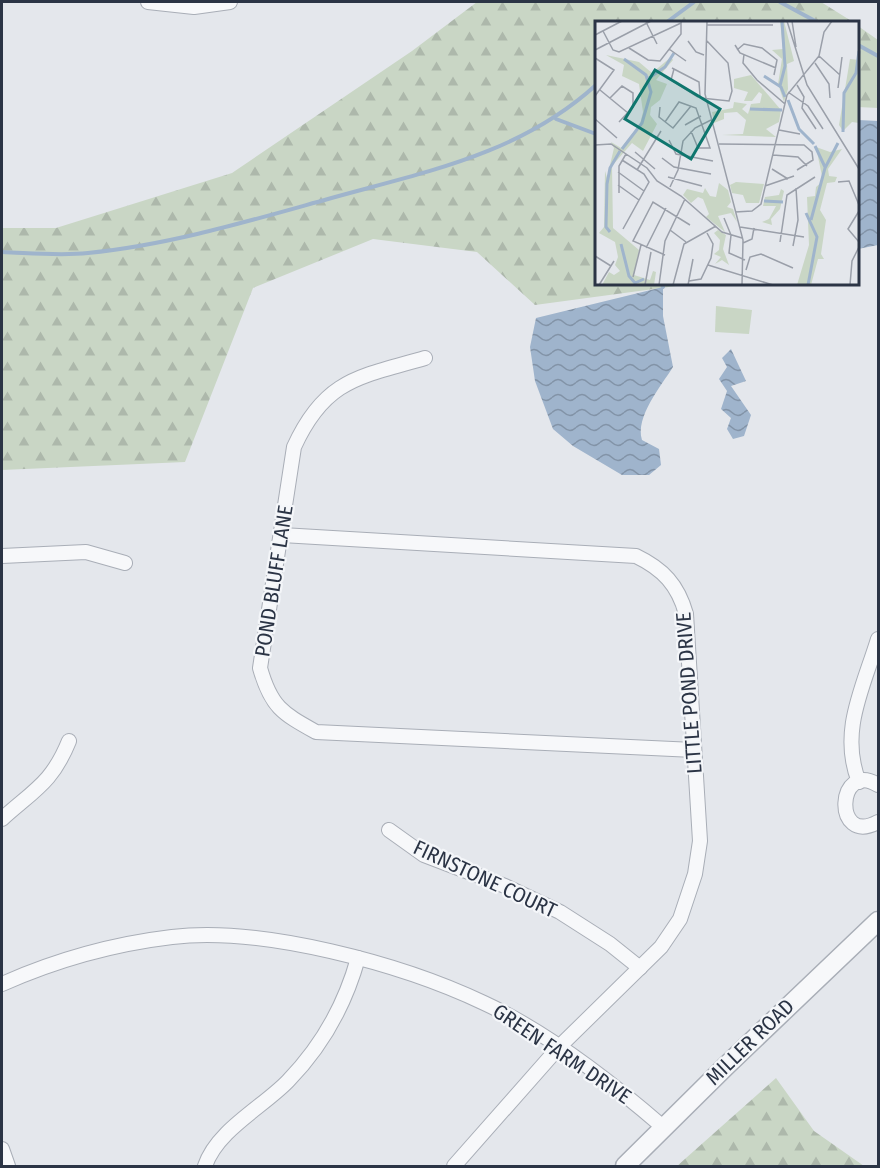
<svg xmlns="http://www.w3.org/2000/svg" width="880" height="1168" font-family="'Fira Sans Condensed',sans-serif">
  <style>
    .forest { fill: url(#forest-firs) }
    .park { fill: #c9d6c5 }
    .water { fill: url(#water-waves) }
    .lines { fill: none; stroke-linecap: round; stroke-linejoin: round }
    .stream { stroke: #9fb4cc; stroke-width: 4 }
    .minor-casing { stroke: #a9aeb7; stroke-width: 16 }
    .tertiary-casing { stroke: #a9aeb7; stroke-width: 21 }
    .minor { stroke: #f7f8fa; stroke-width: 14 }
    .tertiary { stroke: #f7f8fa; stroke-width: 18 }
    .labels { text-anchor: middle; stroke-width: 4.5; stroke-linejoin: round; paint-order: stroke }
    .street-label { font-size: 21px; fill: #2b3445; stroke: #f4f6f9 }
    .inset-river { fill: none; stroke: #9fb4cc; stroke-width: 3 }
    .inset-road { fill: none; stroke: #9a9fa9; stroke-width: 1.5 }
    .view { fill: #0f766e; fill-opacity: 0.15; stroke: #0f766e; stroke-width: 3 }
    .inset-edge { fill: none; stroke: #2b3445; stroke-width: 3 }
  </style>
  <defs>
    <pattern id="forest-firs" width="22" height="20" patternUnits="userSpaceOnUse" patternTransform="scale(1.5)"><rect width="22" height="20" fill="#c9d6c5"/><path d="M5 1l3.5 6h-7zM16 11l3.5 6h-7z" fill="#adb8ab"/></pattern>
    <pattern id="water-waves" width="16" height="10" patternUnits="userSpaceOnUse" patternTransform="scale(1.5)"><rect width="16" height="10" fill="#9fb4cc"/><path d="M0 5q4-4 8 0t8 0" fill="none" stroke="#8293a7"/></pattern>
  </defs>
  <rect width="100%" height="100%" fill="#e4e7ec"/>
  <g class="forest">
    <path d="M 477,2 L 821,2 L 853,22 L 596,22 L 596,284 L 691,284 L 535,305 L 477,252 L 373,239 L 253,288 L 185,462 L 2,470 L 2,228 L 56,228 L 232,173 L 412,51 Z"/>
    <path d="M 858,26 L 878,40 L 878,108 L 858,107 Z"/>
    <path d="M 776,1078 L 814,1131 L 864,1166 L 677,1166 Z"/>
  </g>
  <path class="park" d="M 716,306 L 752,310 L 749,334 L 715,332 Z"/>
  <g class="water">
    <path d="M 858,120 L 878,121 L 878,245 L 858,249 Z"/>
    <path d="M 663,287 L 663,316 L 673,367 C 661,386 635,417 642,440 L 659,449 L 661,465 L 649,475 L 622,475 L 573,446 L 553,429 L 535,381 L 530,347 L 536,318 Z"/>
    <path d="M 731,349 L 746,381 L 731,386 L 751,415 L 744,436 L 733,439 L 727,429 L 731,418 L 721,409 L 727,391 L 719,379 L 727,367 L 722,358 Z"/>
  </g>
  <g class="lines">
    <g class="stream">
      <path d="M 780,2 L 817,22"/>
      <path d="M 667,22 L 694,2"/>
      <path d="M 858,45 L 878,56"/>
      <path d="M 556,119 L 596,134"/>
      <path d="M 2,252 C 30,253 60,256 88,253 C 169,245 249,221 328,199 C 424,172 519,155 596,85"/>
      <path d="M 662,284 L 663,287"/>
    </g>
    <g class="minor-casing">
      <g id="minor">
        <path d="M 148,2 L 194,7 L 230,2"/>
        <path d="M 425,358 C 359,377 325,379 294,447 L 260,668 C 271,707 282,713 316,732 L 694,750"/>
        <path d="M 282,535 L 636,556 C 663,569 678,585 686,614 L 700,841 L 695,874 L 680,919 L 661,947 L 559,1047 L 454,1166"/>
        <path d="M 2,556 L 86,552 L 125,563"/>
        <path d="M 859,782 C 839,732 863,688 878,639"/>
        <path d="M 878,785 C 837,759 832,847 878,822"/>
        <path d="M 2,819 C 34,790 52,783 69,741"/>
        <path d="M 389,830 L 424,855 L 505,886 L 560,912 L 610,944 L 640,968"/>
        <path d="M 2,984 C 56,960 113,944 172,937 C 262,926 402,964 484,1003 C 547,1032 611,1082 663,1127"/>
        <path d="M 2,1149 L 8,1166"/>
        <path d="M 205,1166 C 217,1130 263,1107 288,1081 C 322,1046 345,1005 358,958"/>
      </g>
    </g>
    <g class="tertiary-casing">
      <path id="tertiary" d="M 625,1166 L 726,1066 L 878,921"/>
    </g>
    <use href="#minor" class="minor"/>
    <use href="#tertiary" class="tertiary"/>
  </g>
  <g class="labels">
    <g class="street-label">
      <text transform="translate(274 581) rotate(-81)" y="7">POND BLUFF LANE</text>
      <text transform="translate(689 693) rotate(-94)" y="7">LITTLE POND DRIVE</text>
      <text transform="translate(485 879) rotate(25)" y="7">FIRNSTONE COURT</text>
      <text transform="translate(750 1042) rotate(-44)" y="7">MILLER ROAD</text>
      <text transform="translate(562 1054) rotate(34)" y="7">GREEN FARM DRIVE</text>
    </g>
  </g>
  <g transform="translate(595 21)">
    <rect width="264" height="264" fill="#e4e7ec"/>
    <path d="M 185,0 L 189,0 L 199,40 L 192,43 L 193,68 L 189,81 L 183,63 L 187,38 L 177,29 L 188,28 ZM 11,34 L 44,41 L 57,52 L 76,36 L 78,39 L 61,59 L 72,63 L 65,79 L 56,86 L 55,94 L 62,103 L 48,130 L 37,122 L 17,145 L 18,207 L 44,229 L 39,254 L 55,259 L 58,250 L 61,251 L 59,264 L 7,264 L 14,251 L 19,254 L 25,250 L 20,244 L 23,236 L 20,221 L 4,212 L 9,206 L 10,150 L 12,157 L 19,127 L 16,121 L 26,127 L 45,103 L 48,91 L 44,63 L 27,55 L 29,44 ZM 255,38 L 264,39 L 264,102 L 257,101 L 248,110 L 244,104 ZM 156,54 L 186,89 L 184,101 L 171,108 L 181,116 L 127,114 L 148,113 L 151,99 L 142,91 L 129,92 L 129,98 L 119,102 L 117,91 L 138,87 L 139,81 L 152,83 L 147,88 L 153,93 L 156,83 L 165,82 L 167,73 L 164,71 L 157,80 L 149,80 L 153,71 L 139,67 L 139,58 ZM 221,126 L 235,131 L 247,128 L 233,148 L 234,155 L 242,156 L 240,161 L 232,162 L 225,189 L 231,199 L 226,233 L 229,238 L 223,238 L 216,264 L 202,264 L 214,224 L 212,176 L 220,175 L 221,166 L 228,160 ZM 141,161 L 169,163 L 164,182 L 151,182 L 148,174 L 137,172 L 135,164 ZM 124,162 L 133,169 L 136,181 L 132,186 L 138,188 L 142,201 L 136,192 L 123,195 L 130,211 L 111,196 L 114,193 L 108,178 L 103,176 L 96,182 L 88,174 L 92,168 L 108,172 L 110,167 L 115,175 L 121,176 ZM 186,168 L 189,170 L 185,188 L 176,198 L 177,204 L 167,201 L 174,198 L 181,185 L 168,185 L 170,176 L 184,174 ZM 123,209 L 131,214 L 128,228 L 134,244 L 127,239 L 120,243 L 126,236 L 119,233 L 124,229 L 125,219 L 119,212 Z" fill="#c9d6c5"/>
    <path class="inset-river" d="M 169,55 L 186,66 L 190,76M 54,57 L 70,46 L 79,32M 185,65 L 190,45 L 187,0M 193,79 L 204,108 L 219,123M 155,88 L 187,89M 248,111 L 249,72 L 261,52 L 264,30M 220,125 L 230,146M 27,128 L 47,102 L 56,71 L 51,54 L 29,38M 169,180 L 188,181M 211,192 L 222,216 L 213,264M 216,199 L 230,147 L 243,122M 15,211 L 11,206 L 12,163 L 15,147 L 25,130M 26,223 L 34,255 L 40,262 L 49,258"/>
    <path class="inset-road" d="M 112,0 L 110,73 L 148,219 L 147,264M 192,0 L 212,64 L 264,148M 197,0 L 201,26M 51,1 L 62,23M 112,4 L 178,4M 8,10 L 18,29 L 24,31 L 86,2 L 86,13 L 65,40 L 53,39 L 34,27M 0,14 L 27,0M 93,20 L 101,31 L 109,34M 140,24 L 145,32 L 181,47M 74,28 L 91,40M 0,29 L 56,0M 142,29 L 149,23 L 167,27 L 182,39 L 179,54M 149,33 L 148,42 L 162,59 L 190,83M 224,35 L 245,54M 0,37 L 19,49 L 0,75M 220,42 L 234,63 L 235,77M 77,47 L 104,61 L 105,75M 79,48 L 76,59 L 103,76M 202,64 L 209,76 L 207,87 L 221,108M 243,67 L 247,36M 5,69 L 33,92M 193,71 L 213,85 L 228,108M 15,77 L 27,65 L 38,72 L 38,86 L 24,101M 106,77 L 134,80 L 137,70 L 133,42 L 112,20M 65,86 L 64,96 L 78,107 L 96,85M 0,98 L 22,117M 70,101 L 84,81 L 101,87 L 115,127 L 103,127 L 96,110M 90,104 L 106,95M 184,109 L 205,113M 74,119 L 81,133 L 118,140M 124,123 L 209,124 L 217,131 L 218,139 L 202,149M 0,124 L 16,123 L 52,147 L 62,160 L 86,175 L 127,211 L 147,217M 40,131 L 60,148M 178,134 L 203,136 L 212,145M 67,137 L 79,146 L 116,153M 27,139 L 49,153 L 54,161 L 28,208M 177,148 L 193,158M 42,149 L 66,110M 23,151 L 49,170M 73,156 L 107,165M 243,161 L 254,160 L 264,184M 23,164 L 44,179M 170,165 L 199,155M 75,166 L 83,149 L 88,120 L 100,107 L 116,99M 24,172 L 24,145 L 31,133M 264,190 L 253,208 L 264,221M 140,191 L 157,190 L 166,183 L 192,74 L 224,35 L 229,11 L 237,0M 129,197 L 136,214 L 134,232 L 150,239M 145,206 L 209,216M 75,209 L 91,221M 185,221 L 192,174 L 220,156M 148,222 L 157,218 L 159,207M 198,225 L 203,199 L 201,167M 51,227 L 71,187M 70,234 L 38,220 L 58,181 L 95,204M 0,235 L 16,245M 113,244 L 178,264M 151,249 L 155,236 L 166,233 L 198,247M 38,256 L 46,224M 94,260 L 106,258 L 116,237 L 118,223 L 112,212M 4,264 L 19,240M 50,264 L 56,231M 64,264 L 70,220 L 90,178M 78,264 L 89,223 L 121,205M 93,264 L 98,238M 255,264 L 257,240 L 264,226"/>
    <path class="view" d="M 60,49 L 125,88 L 96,138 L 30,98 Z"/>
    <rect width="264" height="264" class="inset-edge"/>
  </g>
  <rect width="880" height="1168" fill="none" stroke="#2b3445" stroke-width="6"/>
</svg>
